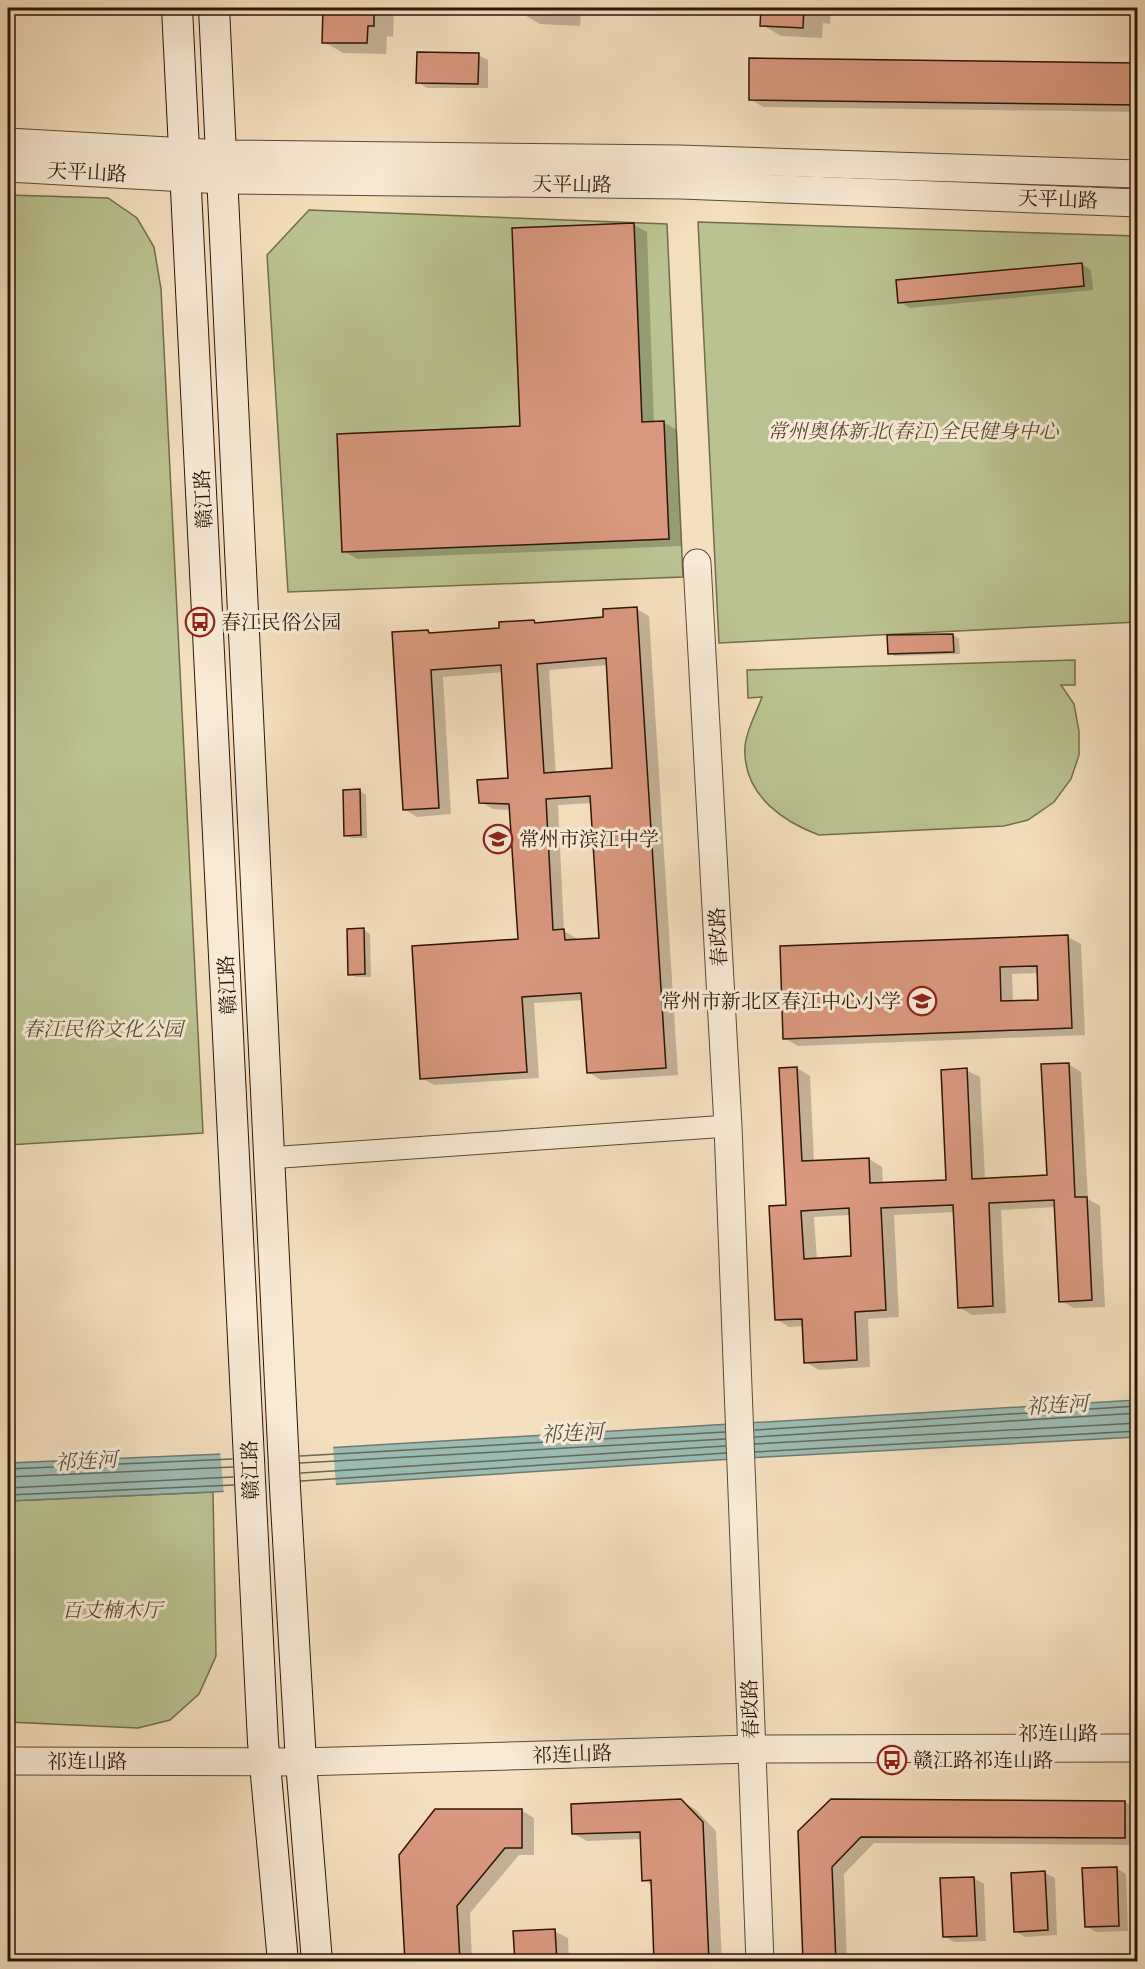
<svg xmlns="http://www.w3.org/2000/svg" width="1145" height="1969" font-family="'IM FELL French Canon','Noto Serif SC',serif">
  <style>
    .green { fill: #bbc291; stroke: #746c4c; stroke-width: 1.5 }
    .water { fill: #9cbcb3; stroke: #707a6e; stroke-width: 1.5 }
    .pier { fill: #f4dfbe }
    .shadow { fill: #0003; fill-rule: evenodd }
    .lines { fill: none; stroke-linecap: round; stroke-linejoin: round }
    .shore { stroke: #64695c; stroke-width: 1.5 }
    .building { fill: #d9987f; stroke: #2d1606; stroke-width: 1.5; fill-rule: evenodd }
    .minor-casing { stroke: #5f4834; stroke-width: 23 }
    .tertiary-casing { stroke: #5f4834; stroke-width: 29 }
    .secondary-casing { stroke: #2d1606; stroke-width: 32 }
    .minor { stroke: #f8ead5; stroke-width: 21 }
    .tertiary { stroke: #f8ead5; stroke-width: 27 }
    .secondary { stroke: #f8ead5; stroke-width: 30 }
    .labels { text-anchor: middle; stroke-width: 6; stroke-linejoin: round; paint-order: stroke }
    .street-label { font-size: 20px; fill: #2d1606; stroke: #f8ead5 }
    .park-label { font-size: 20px; font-style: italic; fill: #584a30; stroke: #f8ead5 }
    .poi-label { font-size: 20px; fill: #2d1606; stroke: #f8ead5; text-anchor: start }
    .water-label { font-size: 21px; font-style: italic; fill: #545043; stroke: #f8ead5 }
  </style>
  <rect width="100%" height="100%" fill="#f4dfbe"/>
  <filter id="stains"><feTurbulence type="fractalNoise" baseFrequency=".00333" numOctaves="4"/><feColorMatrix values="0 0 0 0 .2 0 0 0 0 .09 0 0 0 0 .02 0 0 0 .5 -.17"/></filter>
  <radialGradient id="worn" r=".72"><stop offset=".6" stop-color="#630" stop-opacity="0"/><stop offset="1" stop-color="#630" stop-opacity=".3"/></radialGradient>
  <g class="green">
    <path d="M 8,195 L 108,198 L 137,218 L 154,247 L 161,289 L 203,1133 L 8,1145 Z"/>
    <path d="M 309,210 L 667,224 L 683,577 L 288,592 L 267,255 Z"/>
    <path d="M 698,222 L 1137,236 L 1137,622 L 719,643 Z"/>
    <path d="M 1075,660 L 1075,685 L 1061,685 L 1074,704 L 1079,731 L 1079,755 L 1071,779 L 1054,802 L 1028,820 L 1004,826 L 819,835 C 784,822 747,797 745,755 C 743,736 756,714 762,697 L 748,698 L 747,670 Z"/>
    <path d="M 213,1492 L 216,1656 L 199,1694 L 170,1720 L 138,1728 L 8,1722 L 8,1501 Z"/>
  </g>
  <path class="water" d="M 1137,1400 L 1137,1437 L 765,1457 L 213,1492 L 8,1501 L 8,1463 L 223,1454 Z"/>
  <path class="pier" d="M 333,1445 L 336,1487 L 224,1495 L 220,1451 Z"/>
  <g class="shadow">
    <path d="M 324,8 L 394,8 L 393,37 L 387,36 L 386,54 L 343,53 L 324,42 Z"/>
    <path d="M 521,8 L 589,8 L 589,12 L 581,11 L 580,26 L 540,24 L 521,13 Z"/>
    <path d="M 763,8 L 831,8 L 830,24 L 823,23 L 822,38 L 781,36 L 762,25 Z"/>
    <path d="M 478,55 L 488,60 L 488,88 L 427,88 L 418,82 Z"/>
    <path d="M 751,59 L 1138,65 L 1138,112 L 763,107 L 750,99 Z"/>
    <path d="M 634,225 L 647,232 L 654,423 L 663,422 L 677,430 L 681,546 L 357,559 L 344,551 L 522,428 Z"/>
    <path d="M 1082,264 L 1091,270 L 1093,290 L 910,308 L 900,302 Z"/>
    <path d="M 637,609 L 649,616 L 678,1075 L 601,1080 L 588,1072 L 583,1000 L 534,1003 L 539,1078 L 434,1085 L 422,1078 L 520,940 L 511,810 L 493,809 L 481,802 L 510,780 L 503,672 L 443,677 L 451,814 L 417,817 L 404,809 L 428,631 L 434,634 L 501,629 L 534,622 L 539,624 L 605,619 ZM 608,665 L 613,770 L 556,774 L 549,670 ZM 592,803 L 600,940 L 577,941 L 576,938 L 564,931 L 558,805 Z"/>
    <path d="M 953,635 L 959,639 L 960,654 L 895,656 L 889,653 L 889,637 Z"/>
    <path d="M 360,791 L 366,795 L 367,838 L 352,838 L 345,835 Z"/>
    <path d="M 364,930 L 370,934 L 371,977 L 356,977 L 349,974 Z"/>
    <path d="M 1068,937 L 1081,944 L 1085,1035 L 798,1046 L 784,1038 ZM 1039,973 L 1040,1001 L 1013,1002 L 1012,974 Z"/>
    <path d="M 1068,1064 L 1081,1072 L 1088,1199 L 1100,1206 L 1105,1307 L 1074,1308 L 1061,1301 L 1056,1207 L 1001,1210 L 1006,1313 L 972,1315 L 959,1307 L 955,1212 L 894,1215 L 899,1317 L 868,1319 L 870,1367 L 819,1370 L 806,1362 L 804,1326 L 789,1327 L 776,1319 L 797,1068 L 810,1076 L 814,1162 L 869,1159 L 882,1167 L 883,1184 L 948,1181 L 966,1070 L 980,1077 L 985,1180 L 1048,1177 ZM 851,1215 L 853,1258 L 817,1260 L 814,1217 Z"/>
    <path d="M 1133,1489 L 1138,1489 L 1138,1548 Z"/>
    <path d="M 681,1801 L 695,1809 L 716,1831 L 722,1962 L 656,1962 L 652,1885 L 643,1880 L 641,1839 L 587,1841 L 574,1834 Z"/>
    <path d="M 1125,1802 L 1137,1809 L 1137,1845 L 874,1843 L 844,1874 L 847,1962 L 805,1962 L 799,1831 Z"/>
    <path d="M 521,1810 L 534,1818 L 534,1855 L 519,1855 L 470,1913 L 472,1962 L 406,1962 Z"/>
    <path d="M 1116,1868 L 1126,1874 L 1128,1931 L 1096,1932 L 1086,1926 Z"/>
    <path d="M 1045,1873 L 1055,1878 L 1057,1935 L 1025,1937 L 1016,1931 Z"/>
    <path d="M 974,1878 L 984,1884 L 986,1941 L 954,1942 L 944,1936 Z"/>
    <path d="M 554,1931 L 568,1938 L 569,1962 L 516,1962 Z"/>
  </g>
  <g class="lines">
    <g class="shore">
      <path d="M 755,1430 L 1138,1406"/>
      <path d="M 755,1437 L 1138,1413"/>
      <path d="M 755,1444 L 1138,1423"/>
      <path d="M 755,1452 L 1138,1431"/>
      <path d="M 300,1456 L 725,1432"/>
      <path d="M 300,1463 L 725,1439"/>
      <path d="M 8,1469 L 232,1459"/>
      <path d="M 301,1473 L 725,1446"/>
      <path d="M 8,1477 L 233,1467"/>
      <path d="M 301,1481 L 726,1453"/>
      <path d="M 8,1488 L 233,1477"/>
      <path d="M 8,1495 L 234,1485"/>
    </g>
  </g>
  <g class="building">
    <path d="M 323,8 L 374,8 L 374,26 L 368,26 L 367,43 L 322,43 Z"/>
    <path d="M 761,8 L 804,8 L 803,28 L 760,26 Z"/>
    <path d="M 417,52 L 479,53 L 478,84 L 416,83 Z"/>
    <path d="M 749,58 L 1137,63 L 1137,105 L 749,100 Z"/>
    <path d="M 634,223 L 642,422 L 664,421 L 669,539 L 342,552 L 337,434 L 520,426 L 512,228 Z"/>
    <path d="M 1082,263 L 1084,286 L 898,303 L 896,280 Z"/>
    <path d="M 637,607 L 666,1068 L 587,1073 L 581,993 L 522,997 L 527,1072 L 420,1079 L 412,946 L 518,939 L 509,804 L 479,803 L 477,780 L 508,778 L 501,665 L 431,670 L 439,808 L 403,810 L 392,632 L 428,630 L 429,633 L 499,628 L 499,622 L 534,620 L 535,623 L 603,617 L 603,609 ZM 606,658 L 612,768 L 544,773 L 537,664 ZM 590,796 L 599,938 L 565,940 L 564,929 L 553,930 L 546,799 Z"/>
    <path d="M 953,634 L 954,652 L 888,654 L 887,635 Z"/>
    <path d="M 360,789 L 361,835 L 344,836 L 343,790 Z"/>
    <path d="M 364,928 L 365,974 L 348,975 L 347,929 Z"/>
    <path d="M 1068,935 L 1072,1028 L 783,1039 L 780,946 ZM 1037,966 L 1038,1000 L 1001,1001 L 1000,967 Z"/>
    <path d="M 1069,1063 L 1075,1197 L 1087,1197 L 1092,1300 L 1059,1302 L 1054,1200 L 989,1203 L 993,1306 L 958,1308 L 953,1205 L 881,1208 L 886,1310 L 855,1312 L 857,1360 L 804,1363 L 802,1319 L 775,1320 L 769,1206 L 786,1205 L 779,1068 L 797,1067 L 802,1161 L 869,1158 L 870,1183 L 946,1180 L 941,1070 L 967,1068 L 972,1179 L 1047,1175 L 1041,1064 ZM 849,1208 L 851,1256 L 804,1259 L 801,1211 Z"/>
    <path d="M 681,1799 L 703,1822 L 709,1962 L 654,1962 L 651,1880 L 642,1881 L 640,1832 L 572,1834 L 571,1804 Z"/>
    <path d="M 831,1799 L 1125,1801 L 1125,1838 L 861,1837 L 832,1867 L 836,1962 L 803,1962 L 798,1831 Z"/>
    <path d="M 435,1809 L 522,1809 L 522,1848 L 505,1848 L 457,1906 L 460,1962 L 405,1962 L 399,1855 Z"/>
    <path d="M 1117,1867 L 1119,1926 L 1085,1927 L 1082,1868 Z"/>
    <path d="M 1045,1871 L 1048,1930 L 1014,1932 L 1011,1873 Z"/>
    <path d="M 974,1877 L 977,1936 L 943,1937 L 940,1878 Z"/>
    <path d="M 555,1929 L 557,1962 L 515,1962 L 513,1931 Z"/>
  </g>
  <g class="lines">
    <g class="minor-casing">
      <path id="minor" d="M 268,1158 L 728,1126"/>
    </g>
    <g class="tertiary-casing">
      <g id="tertiary">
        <path d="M 8,142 L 222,154 L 679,159 L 1138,174"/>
        <path d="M 8,168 L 222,180 L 681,185 L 1138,203"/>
        <path d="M 697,563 L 728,1126 L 760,1962"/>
        <path d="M 8,1761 L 301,1762 L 751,1749 L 1138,1748"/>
      </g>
    </g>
    <g class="secondary-casing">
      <g id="secondary">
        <path d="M 177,8 L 263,1742 L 283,1962"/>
        <path d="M 214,8 L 285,1488 L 301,1762 L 317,1962"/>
      </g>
    </g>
    <use href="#minor" class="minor"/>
    <use href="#tertiary" class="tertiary"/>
    <use href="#secondary" class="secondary"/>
  </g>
  <defs>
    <g id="bus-ring" transform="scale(1.5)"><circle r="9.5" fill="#f8ead5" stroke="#8f2418" stroke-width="1.5"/><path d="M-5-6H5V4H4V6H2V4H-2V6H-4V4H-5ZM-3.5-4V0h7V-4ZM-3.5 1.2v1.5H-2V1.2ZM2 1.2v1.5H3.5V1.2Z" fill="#8f2418"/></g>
    <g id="school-ring" transform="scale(1.5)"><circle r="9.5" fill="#f8ead5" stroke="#8f2418" stroke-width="1.5"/><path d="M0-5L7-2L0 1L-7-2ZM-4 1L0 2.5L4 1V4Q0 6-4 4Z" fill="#8f2418"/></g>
  </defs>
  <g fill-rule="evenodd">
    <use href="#bus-ring" x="200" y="622"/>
    <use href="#school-ring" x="498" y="839"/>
    <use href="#school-ring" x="922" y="1001"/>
    <use href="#bus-ring" x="892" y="1760"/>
  </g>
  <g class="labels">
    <g class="street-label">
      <text transform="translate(87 172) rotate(3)" y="7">天平山路</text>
      <text transform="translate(572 184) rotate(1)" y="7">天平山路</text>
      <text transform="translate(1058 199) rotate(2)" y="7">天平山路</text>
      <text transform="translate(203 499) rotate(-93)" y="7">赣江路</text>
      <text transform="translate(718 937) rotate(-93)" y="7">春政路</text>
      <text transform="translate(227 985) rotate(-93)" y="7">赣江路</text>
      <text transform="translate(250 1470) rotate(-92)" y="7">赣江路</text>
      <text transform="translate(750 1709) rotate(-92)" y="7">春政路</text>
      <text x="1058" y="1740">祁连山路</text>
      <text transform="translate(572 1754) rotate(-2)" y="7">祁连山路</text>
      <text x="87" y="1768">祁连山路</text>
    </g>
    <g class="park-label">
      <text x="913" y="438">常州奥体新北(春江)全民健身中心</text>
      <text x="103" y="1036">春江民俗文化公园</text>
      <text x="112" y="1617">百丈楠木厅</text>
    </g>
    <g class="poi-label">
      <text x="221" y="629">春江民俗公园</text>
      <text x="519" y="846">常州市滨江中学</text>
      <text x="901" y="1008" text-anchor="end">常州市新北区春江中心小学</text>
      <text x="913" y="1767">赣江路祁连山路</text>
    </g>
    <g class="water-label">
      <text transform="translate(1057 1405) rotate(-3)" y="7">祁连河</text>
      <text transform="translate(572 1433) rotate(-3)" y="7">祁连河</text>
      <text transform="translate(86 1461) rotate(-3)" y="7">祁连河</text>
    </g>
  </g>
  <rect width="1145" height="1969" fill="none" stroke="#f4dfbe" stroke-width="30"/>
  <rect x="9" y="9" width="1127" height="1951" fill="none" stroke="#2d1606" stroke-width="3"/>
  <rect x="15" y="15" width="1115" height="1939" fill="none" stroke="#2d1606" stroke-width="1.5"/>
  <rect width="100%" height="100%" filter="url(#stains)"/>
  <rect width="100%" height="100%" fill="url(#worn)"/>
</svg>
